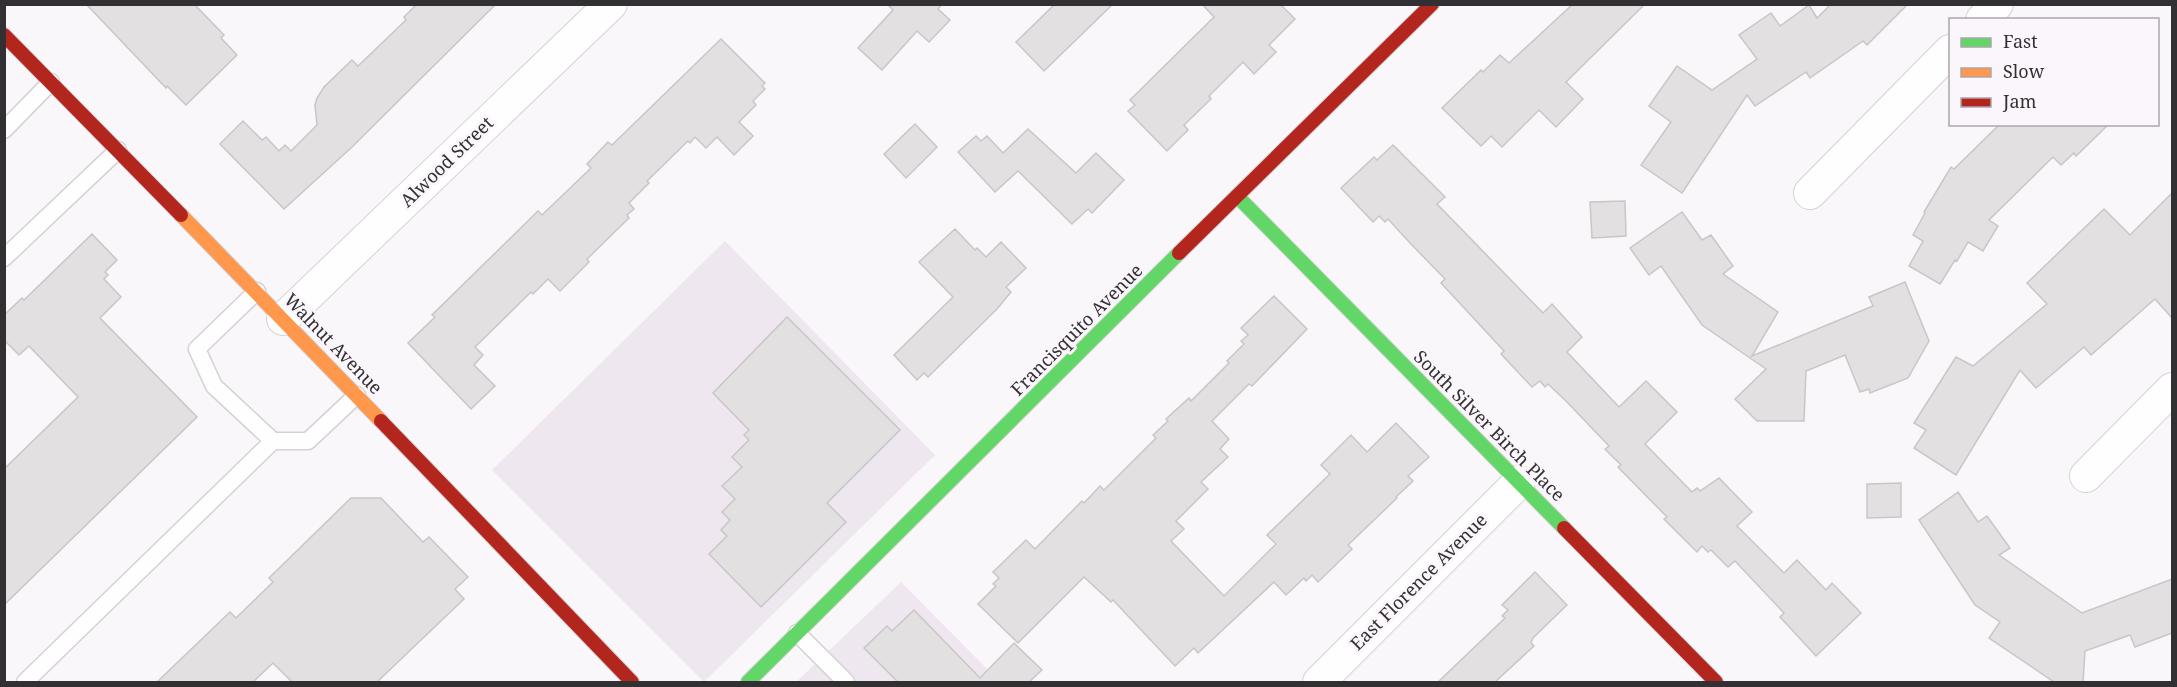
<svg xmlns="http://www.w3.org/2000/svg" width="2177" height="687" font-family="'Noto Serif',serif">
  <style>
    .built { fill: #efe7ef }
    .building { fill: #e2e0e0; stroke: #c8c6c6; stroke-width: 1.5 }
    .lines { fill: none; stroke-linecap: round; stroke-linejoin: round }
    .lane-casing { stroke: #d5d2d5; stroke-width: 19 }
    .street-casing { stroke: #d5d2d5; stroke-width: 34 }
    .fast-casing { stroke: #d5d2d5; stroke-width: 16 }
    .slow-casing { stroke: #d5d2d5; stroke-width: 16 }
    .jam-casing { stroke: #d5d2d5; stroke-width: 16 }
    .lane { stroke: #fefefe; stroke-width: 16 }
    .street { stroke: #fefefe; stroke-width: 32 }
    .fast { stroke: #63d668; stroke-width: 14 }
    .slow { stroke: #ff974d; stroke-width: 14 }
    .jam { stroke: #b3261e; stroke-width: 14 }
    .labels { text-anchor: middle; stroke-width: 6; stroke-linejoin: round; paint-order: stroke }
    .street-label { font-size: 18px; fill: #323032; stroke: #fbf6fb }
  </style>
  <rect width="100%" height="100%" fill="#faf7fa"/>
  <g class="built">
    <path d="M 725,241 L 935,455 L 704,682 L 492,470 Z"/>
    <path d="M 901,582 L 1000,682 L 796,682 Z"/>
  </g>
  <g class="building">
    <path d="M 86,4 L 194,4 L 224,35 L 221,38 L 237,55 L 186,105 L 167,86 L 166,88 Z"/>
    <path d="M 417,4 L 496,4 L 352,147 L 284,209 L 220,144 L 243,121 L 262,140 L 266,137 L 279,151 L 285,145 L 291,151 L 317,125 L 315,105 L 317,98 L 324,87 L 352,60 L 358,66 L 406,20 L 404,17 Z"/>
    <path d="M 887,4 L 942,4 L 938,9 L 950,20 L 929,42 L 917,31 L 882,70 L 858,48 L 893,10 Z"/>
    <path d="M 1055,4 L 1113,4 L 1044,71 L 1016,42 Z"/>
    <path d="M 1202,4 L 1280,4 L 1295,19 L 1269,45 L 1276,52 L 1254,74 L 1243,62 L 1209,96 L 1211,99 L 1184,125 L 1188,130 L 1167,151 L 1128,111 L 1135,105 L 1130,100 L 1214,17 Z"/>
    <path d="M 1573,4 L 1645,4 L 1566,82 L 1583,99 L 1556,127 L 1539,110 L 1502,147 L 1491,136 L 1481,146 L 1442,108 L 1481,70 L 1483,72 L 1500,55 L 1509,63 Z"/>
    <path d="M 1831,4 L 1908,4 L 1867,45 L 1863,41 L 1810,78 L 1806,72 L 1755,106 L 1747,95 L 1682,193 L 1641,165 L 1671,122 L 1649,106 L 1677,66 L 1712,90 L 1757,59 L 1739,35 L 1771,13 L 1780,26 L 1809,5 L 1817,18 Z"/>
    <path d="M 721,39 L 765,83 L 762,86 L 765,89 L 753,101 L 756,105 L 739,122 L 753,136 L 734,155 L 717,137 L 706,148 L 695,137 L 690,143 L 688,141 L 647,181 L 649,183 L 629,203 L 634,209 L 627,215 L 629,218 L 587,259 L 589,262 L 560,291 L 548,279 L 533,294 L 531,292 L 475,347 L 483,355 L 474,365 L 495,386 L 471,409 L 408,343 L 435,317 L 432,315 L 538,211 L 542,215 L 591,168 L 587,164 L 608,142 L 612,145 Z"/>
    <path d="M 915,124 L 937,147 L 906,178 L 884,154 Z"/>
    <path d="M 2000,124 L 2109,124 L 2076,156 L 2074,153 L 2061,165 L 2053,157 L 1989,220 L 1998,226 L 1983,251 L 1968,242 L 1957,261 L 1955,260 L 1940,284 L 1909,266 L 1923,241 L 1913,235 L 1925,213 L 1924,212 L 1951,167 L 1954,169 Z"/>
    <path d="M 1028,129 L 1076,173 L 1096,153 L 1124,180 L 1092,213 L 1088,209 L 1072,224 L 1018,171 L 995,192 L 958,152 L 976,136 L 981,141 L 987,136 L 1003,153 Z"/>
    <path d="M 1393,145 L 1445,197 L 1437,204 L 1543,313 L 1552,304 L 1582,337 L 1567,352 L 1619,407 L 1646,381 L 1677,412 L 1645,444 L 1692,492 L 1697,488 L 1700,491 L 1719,478 L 1752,512 L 1737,526 L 1784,573 L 1797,560 L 1826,590 L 1832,583 L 1861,613 L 1816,656 L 1780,617 L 1784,613 L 1735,561 L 1728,567 L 1711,550 L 1708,552 L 1702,546 L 1697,552 L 1664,519 L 1667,517 L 1618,467 L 1621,465 L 1605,449 L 1609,446 L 1566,401 L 1548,384 L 1545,387 L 1540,381 L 1532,387 L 1501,354 L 1504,351 L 1441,283 L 1445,279 L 1411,244 L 1388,219 L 1385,222 L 1379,216 L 1373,222 L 1341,188 L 1374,157 L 1377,160 Z"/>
    <path d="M 2172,193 L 2172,318 L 2155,299 L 2091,355 L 2084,347 L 2036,388 L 2020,370 L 1956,475 L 1914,448 L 1926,430 L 1914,423 L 1956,357 L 1973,366 L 2047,304 L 2027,283 L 2104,209 L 2130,235 Z"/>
    <path d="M 1625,201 L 1626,236 L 1592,238 L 1590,202 Z"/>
    <path d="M 1682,212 L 1702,240 L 1711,235 L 1733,266 L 1723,274 L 1778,312 L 1752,356 L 1873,306 L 1869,297 L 1905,282 L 1929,341 L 1908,378 L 1870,393 L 1869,389 L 1860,392 L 1845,355 L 1806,371 L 1804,421 L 1757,421 L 1735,399 L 1766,369 L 1702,325 L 1661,266 L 1649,275 L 1630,248 Z"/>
    <path d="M 955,229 L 975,250 L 977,248 L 986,257 L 1001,242 L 1026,268 L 1006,287 L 1011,292 L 997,309 L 928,377 L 924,373 L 917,380 L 894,355 L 953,297 L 919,262 Z"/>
    <path d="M 92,234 L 117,260 L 105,272 L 108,275 L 104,279 L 121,297 L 100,318 L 197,417 L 4,605 L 4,469 L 78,397 L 29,346 L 19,355 L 4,340 L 4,315 L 22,298 L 24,300 Z"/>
    <path d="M 1274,296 L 1307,329 L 1252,386 L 1249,384 L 1212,421 L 1229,439 L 1220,449 L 1228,457 L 1201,482 L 1208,489 L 1176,521 L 1184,529 L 1171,541 L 1224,596 L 1276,544 L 1267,535 L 1330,474 L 1321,465 L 1351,435 L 1367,452 L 1396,423 L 1429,457 L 1408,476 L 1413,481 L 1396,497 L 1397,498 L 1348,545 L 1352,549 L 1318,582 L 1312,575 L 1306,581 L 1304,578 L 1286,595 L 1274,582 L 1198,653 L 1194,648 L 1175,666 L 1113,600 L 1111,602 L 1084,577 L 1018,643 L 978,604 L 996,586 L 993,584 L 999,578 L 993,572 L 1026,540 L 1035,549 L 1082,501 L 1084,503 L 1100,486 L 1104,490 L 1156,438 L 1153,435 L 1168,421 L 1166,419 L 1189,398 L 1191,401 L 1229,363 L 1227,361 L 1244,344 L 1241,341 L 1248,335 L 1241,328 Z"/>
    <path d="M 787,317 L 900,430 L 827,503 L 846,522 L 761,607 L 709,554 L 727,536 L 721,530 L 730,520 L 722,512 L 735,499 L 722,486 L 742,467 L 732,457 L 749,440 L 744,435 L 749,430 L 713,393 Z"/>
    <path d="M 1901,483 L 1901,517 L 1867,518 L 1867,484 Z"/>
    <path d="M 1958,492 L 1978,522 L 1987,516 L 2010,548 L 1999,555 L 2082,613 L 2172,579 L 2172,633 L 2135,647 L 2130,635 L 2085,651 L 2083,682 L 2054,682 L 1989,638 L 2000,622 L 1975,605 L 1919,520 Z"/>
    <path d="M 351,498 L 381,498 L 423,542 L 429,537 L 468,577 L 455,589 L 464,599 L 377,682 L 292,682 L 273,663 L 253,682 L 157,682 L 230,612 L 236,618 L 273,582 L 269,578 Z"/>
    <path d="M 1535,572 L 1567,605 L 1533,638 L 1531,643 L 1534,646 L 1495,682 L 1438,682 L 1505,618 L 1502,616 L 1508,610 L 1502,605 Z"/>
    <path d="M 914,610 L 980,678 L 1014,643 L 1042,670 L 1029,682 L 898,682 L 864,648 L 887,626 L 892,631 Z"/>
  </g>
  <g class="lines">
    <g class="lane-casing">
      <g id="lane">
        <path d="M 4,130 L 51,82"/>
        <path d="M 4,258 L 118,150"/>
        <path d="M 273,441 L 308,441 L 357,395"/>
        <path d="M 797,633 L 846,682"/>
        <path d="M 25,682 L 273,441 L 214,386 L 197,349 L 257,291"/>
      </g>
    </g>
    <g class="street-casing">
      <g id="street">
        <path d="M 1982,20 L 1997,4"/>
        <path d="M 1810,193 L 1950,51"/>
        <path d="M 283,319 L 611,4"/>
        <path d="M 2086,476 L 2172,389"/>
        <path d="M 1319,682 L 1519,482"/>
      </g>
    </g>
    <g class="fast-casing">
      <g id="fast">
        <path d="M 1237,196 L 1564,528"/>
        <path d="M 748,682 L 1179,253"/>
      </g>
    </g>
    <g class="slow-casing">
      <path id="slow" d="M 181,215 L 381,421"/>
    </g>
    <g class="jam-casing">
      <g id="jam">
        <path d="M 4,35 L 181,215"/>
        <path d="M 1179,253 L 1432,4"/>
        <path d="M 381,421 L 632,682"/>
        <path d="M 1564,528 L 1716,682"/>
      </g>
    </g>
    <use href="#lane" class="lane"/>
    <use href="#street" class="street"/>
    <use href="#fast" class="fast"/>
    <use href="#slow" class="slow"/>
    <use href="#jam" class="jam"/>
  </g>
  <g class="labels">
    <g class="street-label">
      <text transform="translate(447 162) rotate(-44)" y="6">Alwood Street</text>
      <text transform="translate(1077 330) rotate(-45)" y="6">Francisquito Avenue</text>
      <text transform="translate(333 344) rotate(46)" y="6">Walnut Avenue</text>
      <text transform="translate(1489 426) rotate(45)" y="6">South Silver Birch Place</text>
      <text transform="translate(1419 582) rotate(-45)" y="6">East Florence Avenue</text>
    </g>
  </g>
  <rect width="2177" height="687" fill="none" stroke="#323032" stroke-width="12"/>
  <rect x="1949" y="18" width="210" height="108" fill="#fbf6fb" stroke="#aba7ab" stroke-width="1.5"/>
  <rect x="1961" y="38" width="30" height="9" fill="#63d668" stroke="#aba7ab" stroke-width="1.5"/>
  <text x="2003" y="48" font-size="18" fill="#323032">Fast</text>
  <rect x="1961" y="68" width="30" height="9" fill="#ff974d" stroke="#aba7ab" stroke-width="1.5"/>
  <text x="2003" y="78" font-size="18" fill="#323032">Slow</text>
  <rect x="1961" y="98" width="30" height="9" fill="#b3261e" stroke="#aba7ab" stroke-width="1.5"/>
  <text x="2003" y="108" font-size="18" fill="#323032">Jam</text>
</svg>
